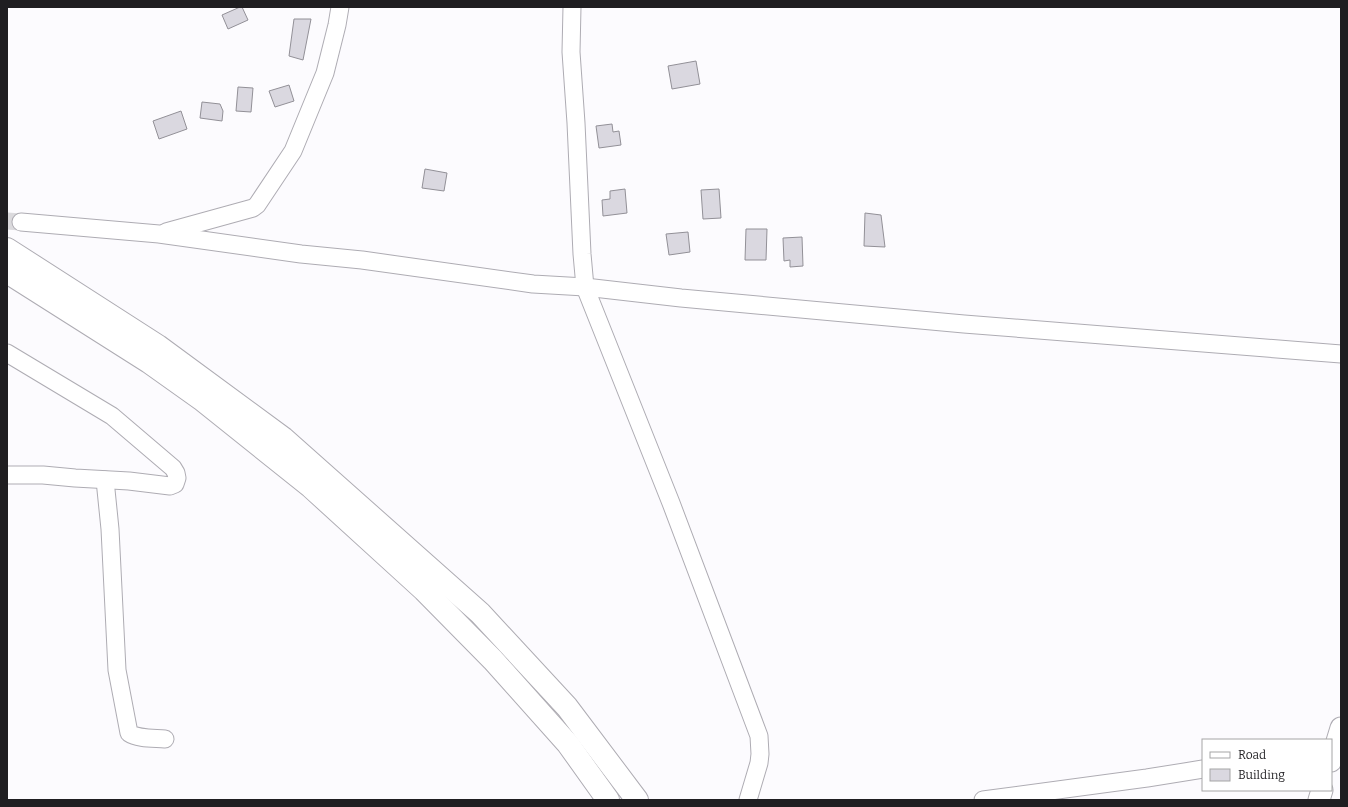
<svg xmlns="http://www.w3.org/2000/svg" width="1348" height="807" font-family="Bitter,serif">
  <style>
    .building { fill: #dad8e0; stroke: #929097 }
    .lines { fill: none; stroke-linecap: round; stroke-linejoin: round }
    .minor-tunnel { stroke: #dbdadd; stroke-width: 17; stroke-dasharray: 17 8; stroke-linecap: butt }
    .minor-casing { stroke: #aeacb3; stroke-width: 19 }
    .major-casing { stroke: #aeacb3; stroke-width: 23 }
    .highway-casing { stroke: #aeacb3; stroke-width: 24 }
    .minor { stroke: #fff; stroke-width: 17 }
    .major { stroke: #fff; stroke-width: 21 }
    .highway { stroke: #fff; stroke-width: 22 }
  </style>
  <rect width="100%" height="100%" fill="#fcfbfe"/>
  <g class="building">
    <path d="M 240,7 L 242,7 L 248,20 L 228,29 L 222,15 Z"/>
    <path d="M 294,19 L 311,19 L 303,60 L 289,56 Z"/>
    <path d="M 696,61 L 700,84 L 672,89 L 668,66 Z"/>
    <path d="M 289,85 L 294,101 L 275,107 L 269,91 Z"/>
    <path d="M 238,87 L 253,88 L 251,112 L 236,111 Z"/>
    <path d="M 202,102 L 220,104 L 223,111 L 222,121 L 200,118 Z"/>
    <path d="M 181,111 L 187,129 L 159,139 L 153,121 Z"/>
    <path d="M 612,124 L 613,132 L 619,131 L 621,145 L 599,148 L 596,126 Z"/>
    <path d="M 425,169 L 447,173 L 444,191 L 422,188 Z"/>
    <path d="M 625,189 L 627,213 L 603,216 L 602,200 L 610,199 L 610,191 Z"/>
    <path d="M 719,189 L 721,218 L 703,219 L 701,190 Z"/>
    <path d="M 865,213 L 881,215 L 885,247 L 864,246 Z"/>
    <path d="M 746,229 L 767,229 L 766,260 L 745,260 Z"/>
    <path d="M 688,232 L 690,252 L 669,255 L 666,234 Z"/>
    <path d="M 802,237 L 803,266 L 790,267 L 790,260 L 784,261 L 783,238 Z"/>
  </g>
  <g class="lines">
    <path class="minor-tunnel" d="M 7,221 L 21,222"/>
    <g class="minor-casing">
      <g id="minor">
        <path d="M 572,7 L 571,52 L 576,123 L 582,254 L 585,287 L 671,503 L 759,736 L 760,754 L 759,763 L 748,800"/>
        <path d="M 21,222 L 159,234 L 301,254 L 362,260 L 533,284 L 585,287 L 681,298 L 964,324 L 1341,354"/>
        <path d="M 166,232 L 253,208 L 257,205 L 293,151 L 325,73 L 337,25 L 340,7"/>
        <path d="M 7,353 L 112,416 L 173,468 L 176,473 L 177,478 L 175,484 L 170,486 L 129,481 L 75,478 L 43,475 L 7,475"/>
        <path d="M 105,480 L 110,529 L 117,670 L 129,733 C 138,739 154,738 165,739"/>
        <path d="M 983,800 L 1147,778 L 1203,769"/>
      </g>
    </g>
    <g class="major-casing">
      <g id="major">
        <path d="M 1331,761 L 1341,728"/>
        <path d="M 1319,800 L 1322,790"/>
      </g>
    </g>
    <g class="highway-casing">
      <g id="highway">
        <path d="M 7,249 L 158,346 L 283,438 L 480,613 L 567,707 L 637,800"/>
        <path d="M 7,272 L 149,362 L 201,399 L 311,487 L 424,590 L 493,660 L 568,744 L 608,800"/>
      </g>
    </g>
    <use href="#minor" class="minor"/>
    <use href="#major" class="major"/>
    <use href="#highway" class="highway"/>
  </g>
  <rect width="1348" height="807" fill="none" stroke="#1f1e21" stroke-width="16"/>
  <rect x="1202" y="739" width="130" height="52" fill="#ffffff" stroke="#a5a5a6"/>
  <rect x="1210" y="752" width="20" height="6" fill="#ffffff" stroke="#a5a5a6"/>
  <text x="1238" y="759" font-size="12" fill="#1f1e21">Road</text>
  <rect x="1210" y="769" width="20" height="12" fill="#dad8e0" stroke="#a5a5a6"/>
  <text x="1238" y="779" font-size="12" fill="#1f1e21">Building</text>
</svg>
